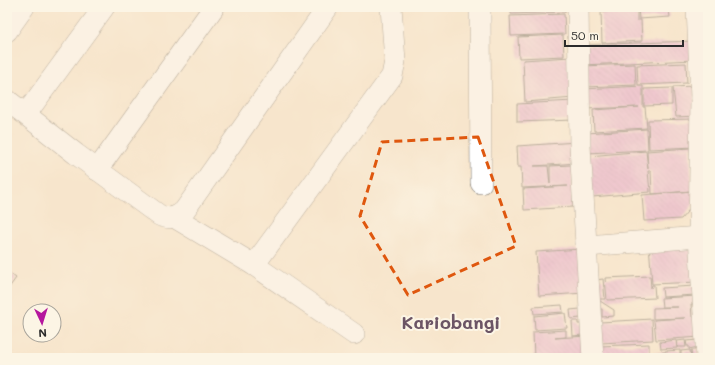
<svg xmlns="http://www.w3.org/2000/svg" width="715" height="365" font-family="Mali,sans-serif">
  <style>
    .building { fill: url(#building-back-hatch) }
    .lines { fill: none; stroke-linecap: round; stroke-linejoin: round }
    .minor-casing { stroke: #726c63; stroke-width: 22 }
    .minor { stroke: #fff; stroke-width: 21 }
    .marked { fill: none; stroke: #df570e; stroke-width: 3; stroke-dasharray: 8 5; stroke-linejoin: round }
    .labels { text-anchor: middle; stroke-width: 4; stroke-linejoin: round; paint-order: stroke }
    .district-label { font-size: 18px; font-weight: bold; fill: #6c5565; stroke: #fcf5e5 }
  </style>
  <defs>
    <pattern id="building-back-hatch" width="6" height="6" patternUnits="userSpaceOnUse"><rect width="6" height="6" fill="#e5a4d1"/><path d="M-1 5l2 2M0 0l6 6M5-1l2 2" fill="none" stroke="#ba86aa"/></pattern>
  </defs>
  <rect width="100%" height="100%" fill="#fcf5e5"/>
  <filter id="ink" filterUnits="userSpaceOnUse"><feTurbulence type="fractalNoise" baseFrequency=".025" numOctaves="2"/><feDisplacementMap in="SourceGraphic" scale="8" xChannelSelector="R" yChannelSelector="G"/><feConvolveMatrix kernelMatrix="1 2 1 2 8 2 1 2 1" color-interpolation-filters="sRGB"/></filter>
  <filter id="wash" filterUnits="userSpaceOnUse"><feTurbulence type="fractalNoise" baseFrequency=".012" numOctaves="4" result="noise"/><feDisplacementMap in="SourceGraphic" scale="16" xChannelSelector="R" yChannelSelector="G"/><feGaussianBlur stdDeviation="0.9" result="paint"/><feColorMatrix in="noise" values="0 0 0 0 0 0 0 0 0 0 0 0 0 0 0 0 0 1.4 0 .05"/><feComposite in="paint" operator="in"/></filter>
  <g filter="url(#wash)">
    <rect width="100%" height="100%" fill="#f7e5cc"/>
    <g id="blocks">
      <g class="building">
        <path d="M 511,7 L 565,7 L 565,12 L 511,14 Z"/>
        <path d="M 585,7 L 636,7 L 636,8 L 585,11 Z"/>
        <path d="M 638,7 L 665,7 L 665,10 L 669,10 L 670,17 L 639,19 Z"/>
        <path d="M 637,10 L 637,20 L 641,20 L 642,41 L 602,43 L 601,12 Z"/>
        <path d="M 564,14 L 565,34 L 511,36 L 510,16 Z"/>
        <path d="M 563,35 L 564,56 L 519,58 L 518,37 Z"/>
        <path d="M 693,41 L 694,60 L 582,65 L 582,45 Z"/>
        <path d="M 571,57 L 574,98 L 525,102 L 523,60 Z"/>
        <path d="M 686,63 L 687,83 L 638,85 L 637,65 Z"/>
        <path d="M 635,64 L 636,85 L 583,87 L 582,66 Z"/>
        <path d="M 643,86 L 643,107 L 645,107 L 647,128 L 594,131 L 593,110 L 639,107 L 584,109 L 583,89 Z"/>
        <path d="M 694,86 L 696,116 L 676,117 L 673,87 Z"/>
        <path d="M 672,88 L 672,105 L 644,106 L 644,89 Z"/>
        <path d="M 573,101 L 574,120 L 517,122 L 517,104 Z"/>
        <path d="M 694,119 L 695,147 L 649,149 L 648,120 Z"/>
        <path d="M 647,129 L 648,150 L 587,153 L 586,133 Z"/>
        <path d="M 577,142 L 578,163 L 534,166 L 548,166 L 550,184 L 550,166 L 572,165 L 573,207 L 524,210 L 523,189 L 568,186 L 522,188 L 521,167 L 518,167 L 517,146 Z"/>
        <path d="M 690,148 L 692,191 L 652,194 L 651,171 L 648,171 L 650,192 L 592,197 L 588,156 L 646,151 L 648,169 L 647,151 Z"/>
        <path d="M 692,191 L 693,205 L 681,219 L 644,221 L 642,195 Z"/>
        <path d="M 696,241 L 698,282 L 652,284 L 649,244 Z"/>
        <path d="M 581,249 L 584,293 L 539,296 L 536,252 Z"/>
        <path d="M 7,271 L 16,278 L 8,289 L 10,291 L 7,295 Z"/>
        <path d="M 650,276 L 651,288 L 652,285 L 654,285 L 655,298 L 607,300 L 605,278 Z"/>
        <path d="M 603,279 L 605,299 L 595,299 L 596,280 Z"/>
        <path d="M 694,286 L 695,295 L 663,297 L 662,288 Z"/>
        <path d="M 697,296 L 697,304 L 691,304 L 692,317 L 700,317 L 701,337 L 656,340 L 654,320 L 685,318 L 653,319 L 653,308 L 678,307 L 662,307 L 661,298 Z"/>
        <path d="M 597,299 L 614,310 L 614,316 L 602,317 L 602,309 L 597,309 Z"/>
        <path d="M 562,305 L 563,312 L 534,314 L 533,307 Z"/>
        <path d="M 580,309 L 581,318 L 571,319 L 570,310 Z"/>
        <path d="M 565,313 L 567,328 L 535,330 L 534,316 Z"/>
        <path d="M 652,319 L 653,340 L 602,343 L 600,322 Z"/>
        <path d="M 572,321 L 578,321 L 578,324 L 581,324 L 582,335 L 573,336 Z"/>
        <path d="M 566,330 L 566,337 L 555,338 L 588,336 L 589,357 L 534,358 L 533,332 Z"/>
        <path d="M 676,340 L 677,348 L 661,349 L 660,342 Z"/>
        <path d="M 685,340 L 686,347 L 677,347 L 677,341 Z"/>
        <path d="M 698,340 L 698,347 L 689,349 L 689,346 L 687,346 L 686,341 Z"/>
        <path d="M 649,344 L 649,358 L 600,358 L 599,346 Z"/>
        <path d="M 695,349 L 698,349 L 699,358 L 692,358 L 691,350 L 695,350 Z"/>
        <path d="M 680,350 L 680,358 L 665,358 L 665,351 Z"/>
        <path d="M 690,350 L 691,358 L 681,358 L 681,351 Z"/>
        <path d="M 664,352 L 664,358 L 653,358 L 653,353 Z"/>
      </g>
    </g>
  </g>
  <g filter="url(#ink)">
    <use href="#blocks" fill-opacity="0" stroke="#726c63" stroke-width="1"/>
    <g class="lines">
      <g class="minor-casing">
        <g id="minor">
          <path d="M 480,7 L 481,183"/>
          <path d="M 578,7 L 580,146 L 593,358"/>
          <path d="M 697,7 L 701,98"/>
          <path d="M 7,31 L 24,7"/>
          <path d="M 7,100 L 76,154 L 159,215 C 169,220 176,218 184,211 L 328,7"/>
          <path d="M 26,114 L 104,7"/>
          <path d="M 97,170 L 214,7"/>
          <path d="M 174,217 L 254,265 L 354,334"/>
          <path d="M 587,246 L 699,237"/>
          <path d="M 254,265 L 392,76 L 395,61 L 391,7"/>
          <path d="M 707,358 L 699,237 L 701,98 L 708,97"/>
        </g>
      </g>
      <use href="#minor" class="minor"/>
    </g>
  </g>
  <path d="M0 0H715V365H0ZM 478,137 L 516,246 L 408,295 L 360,216 L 382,142 Z" fill="#f7e5cc" fill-opacity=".55" fill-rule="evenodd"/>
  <path class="marked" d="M 478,137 L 516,246 L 408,295 L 360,216 L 382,142 Z"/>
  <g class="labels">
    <g class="district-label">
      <text x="451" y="329">Kariobangi</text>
    </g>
  </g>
  <rect width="715" height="365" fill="none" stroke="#fcf5e5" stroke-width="24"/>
  <g transform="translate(42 323) rotate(176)"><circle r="19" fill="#fcf5e5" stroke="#a8a49b"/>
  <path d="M0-3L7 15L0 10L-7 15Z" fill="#b5179e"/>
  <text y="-6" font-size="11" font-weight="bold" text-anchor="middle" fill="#2b2b2b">N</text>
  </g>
  <path d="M565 40v6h118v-6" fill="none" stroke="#2b2b2b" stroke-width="2"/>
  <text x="571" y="40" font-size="12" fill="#2b2b2b" stroke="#fcf5e5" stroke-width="3" paint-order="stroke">50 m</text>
</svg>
